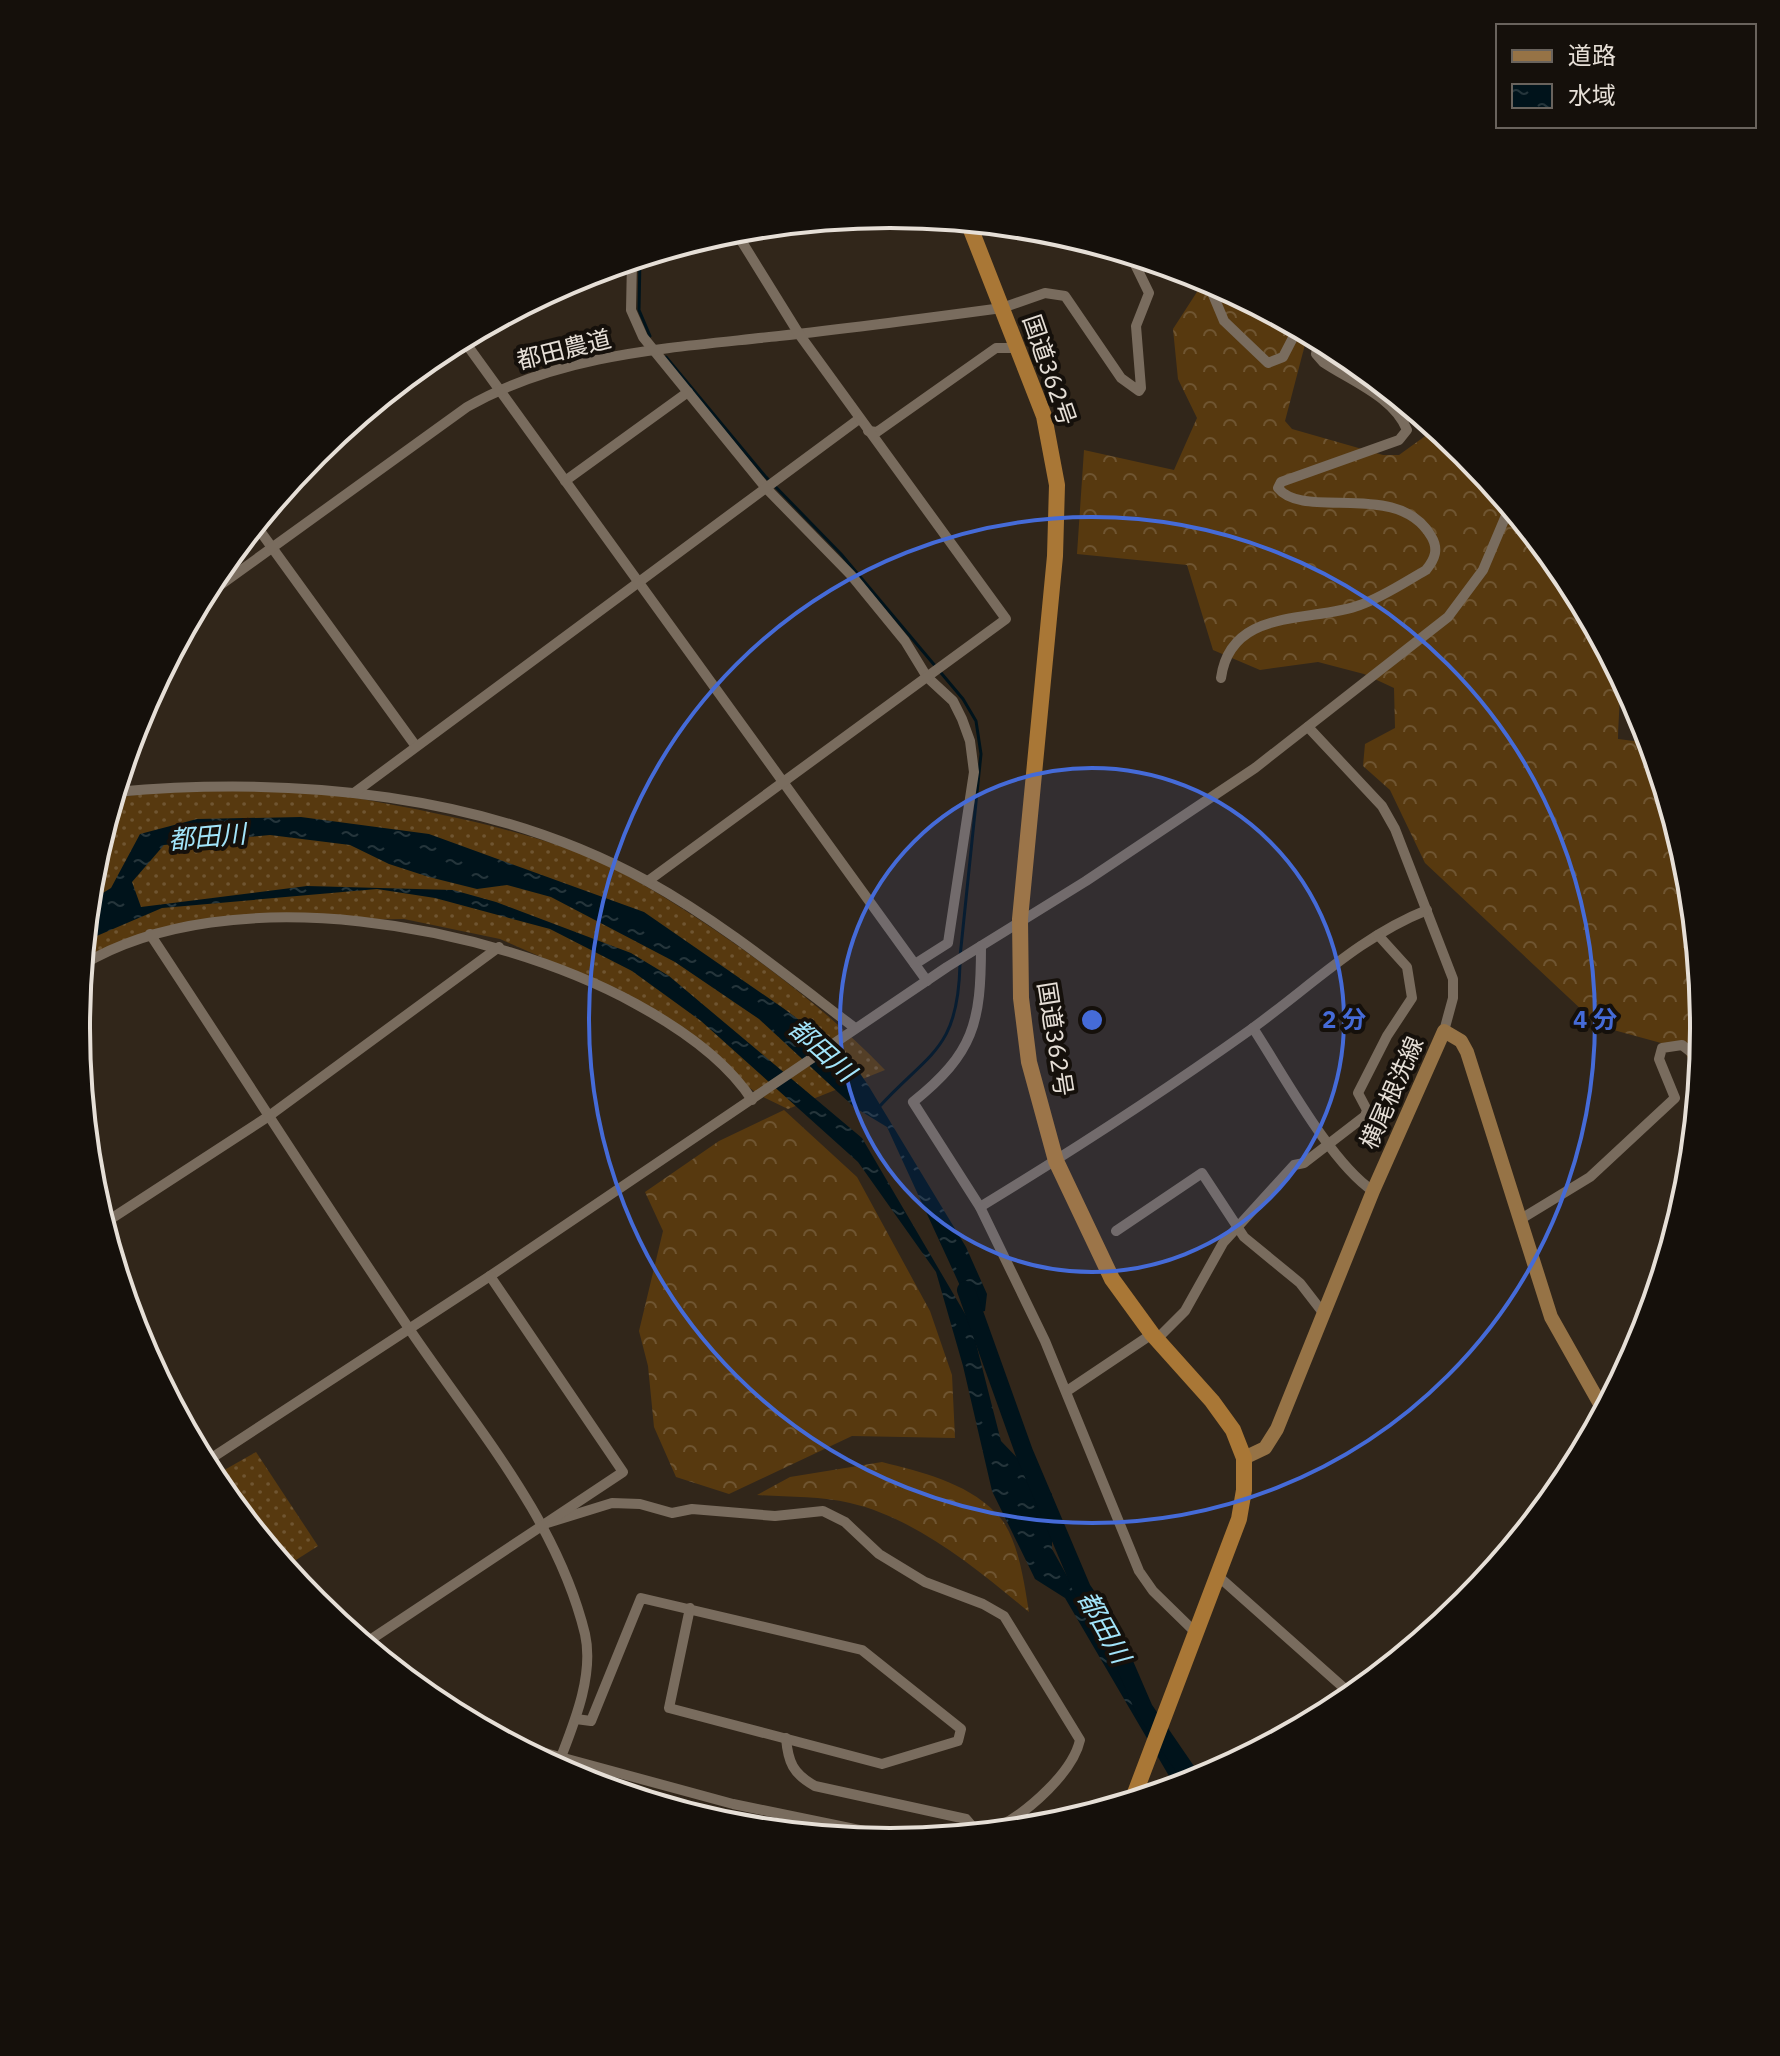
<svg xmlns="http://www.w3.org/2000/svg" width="1780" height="2056" font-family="'IBM Plex Sans','Noto Sans JP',sans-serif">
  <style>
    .grass { fill: url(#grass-dots) }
    .forest { fill: url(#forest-crowns) }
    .water { fill: url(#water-ripples) }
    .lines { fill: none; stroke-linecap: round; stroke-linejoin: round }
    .stream { stroke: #00131b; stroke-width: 3 }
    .river { stroke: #00131b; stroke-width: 18 }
    .minor { stroke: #796c5e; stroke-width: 10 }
    .major { stroke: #967346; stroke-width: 14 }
    .highway { stroke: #a97736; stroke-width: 16 }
    .ring { fill: none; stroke: #456bd8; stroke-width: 4 }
    .labels { text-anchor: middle; stroke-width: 8; stroke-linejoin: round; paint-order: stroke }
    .street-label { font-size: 24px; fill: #e6dfd7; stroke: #15100b }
    .water-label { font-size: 26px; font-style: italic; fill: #a2e4fa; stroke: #15100b }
    .rim { fill: none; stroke: #e6dfd7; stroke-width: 4 }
    .centre { fill: #456bd8; stroke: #15100b; stroke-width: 4 }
    .ring-label { font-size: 24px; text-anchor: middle; font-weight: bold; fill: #456bd8; stroke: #15100b; stroke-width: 8; stroke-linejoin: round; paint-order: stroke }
  </style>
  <defs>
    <pattern id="grass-dots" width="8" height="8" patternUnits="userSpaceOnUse" patternTransform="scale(2)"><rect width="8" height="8" fill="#57390f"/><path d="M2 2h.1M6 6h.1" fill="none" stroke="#6f5531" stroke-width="1.8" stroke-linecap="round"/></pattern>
    <pattern id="forest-crowns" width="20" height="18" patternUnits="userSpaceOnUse" patternTransform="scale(2)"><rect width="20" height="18" fill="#57390f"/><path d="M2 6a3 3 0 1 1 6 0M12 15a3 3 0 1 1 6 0" fill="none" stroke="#6f5531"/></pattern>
    <pattern id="water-ripples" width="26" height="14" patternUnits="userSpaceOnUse" patternTransform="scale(2)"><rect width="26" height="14" fill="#00131b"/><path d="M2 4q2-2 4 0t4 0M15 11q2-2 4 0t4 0" fill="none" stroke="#25353b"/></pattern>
  </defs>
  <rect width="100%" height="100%" fill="#31261a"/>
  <g class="grass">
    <path d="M 223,788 C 268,792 317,790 362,799 C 427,811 494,824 557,845 C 614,864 662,895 712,928 C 775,971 832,1015 885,1070 L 788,1109 L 759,1095 L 634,998 L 500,939 L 404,919 L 228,922 L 122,944 L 83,962 L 92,869 L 113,799 L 144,793 Z"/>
    <path d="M 256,1452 L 318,1546 L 285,1567 L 212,1477 Z"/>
  </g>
  <g class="forest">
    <path d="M 1206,278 L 1308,333 L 1285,421 L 1292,429 L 1383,455 L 1399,455 L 1428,434 L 1427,421 C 1497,478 1582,581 1615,666 C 1623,687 1618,717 1618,739 L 1650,743 L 1688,870 L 1704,1028 L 1699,1079 L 1683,1049 L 1599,1026 L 1425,863 L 1390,790 L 1363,766 L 1365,744 L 1395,728 L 1394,688 L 1364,674 L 1318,662 L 1260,670 L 1213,650 L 1187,565 L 1077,554 L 1084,450 L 1174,470 L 1197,418 L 1178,379 L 1173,329 Z"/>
    <path d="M 784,1110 L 857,1177 L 930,1311 L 952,1375 L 955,1438 L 852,1436 L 729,1494 L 676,1477 L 654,1427 L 648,1366 L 639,1331 L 663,1231 L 645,1192 L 719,1141 Z"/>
    <path d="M 1664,1267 L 1642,1340 L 1625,1372 L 1636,1311 L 1657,1269 Z"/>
    <path d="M 882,1462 C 921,1472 965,1482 995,1512 C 1018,1533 1024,1583 1029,1612 C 978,1570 916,1518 850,1503 C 821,1496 787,1497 757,1495 L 790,1477 Z"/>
  </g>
  <path class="water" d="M 301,817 L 429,834 L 644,912 L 783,1008 L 848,1056 L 868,1085 L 966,1247 L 987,1294 L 985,1311 L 973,1314 L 887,1127 L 854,1107 L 759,1019 L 675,962 L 551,897 L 507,885 L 477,889 L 429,877 L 389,864 L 350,845 L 270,835 L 164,845 L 132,882 L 141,907 L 307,886 L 453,890 L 496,902 L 631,953 L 669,976 L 862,1138 L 971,1324 L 1001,1441 L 1052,1494 L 1052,1549 L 1171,1762 L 1188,1784 L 1176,1788 L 1065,1598 L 1035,1579 L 992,1491 L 963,1366 L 936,1272 L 858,1162 L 701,1021 L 632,971 L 550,929 L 435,898 L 377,889 L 162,908 L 85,941 L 88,902 L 111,888 L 140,834 L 197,819 Z"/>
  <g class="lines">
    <g class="stream">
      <path d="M 640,257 L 639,310 L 650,336"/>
      <path d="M 666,357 L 765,476 L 841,554 L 963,699 L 976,721 L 981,754 L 960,957"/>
      <path d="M 879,1107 C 929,1052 958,1051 960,964"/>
    </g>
    <path class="river" d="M 966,1290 L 1024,1452 L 1082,1589 L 1109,1628 L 1144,1709 L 1194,1782"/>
    <g class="minor">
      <path d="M 632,260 L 631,310 L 643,337 L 766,488 L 851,575 L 905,641 L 927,677 L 953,701 L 962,719 L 970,741 L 974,772 L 948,943 L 915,964"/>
      <path d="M 1206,278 L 1224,321 L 1268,363 L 1283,357 L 1298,328"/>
      <path d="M 462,338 L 927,981"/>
      <path d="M 868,431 L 877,432 L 996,348 L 1019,348"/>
      <path d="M 565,481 L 688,392"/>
      <path d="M 255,524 L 415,745"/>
      <path d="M 201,599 L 467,407 C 561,353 672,348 779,336 C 853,328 928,318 1002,308 L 1045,293 L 1065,296 L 1121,378 L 1139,391 L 1141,388 L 1136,326 L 1149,293 L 1130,254"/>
      <path d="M 1221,678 C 1231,606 1313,623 1360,605 C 1383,597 1405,582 1426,570 C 1435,559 1439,549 1431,536 C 1398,479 1304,521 1278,488 L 1281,482 L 1399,440 L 1407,430 C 1394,397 1351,381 1323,362 L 1316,354 L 1319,339"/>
      <path d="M 1308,727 L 1382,806 L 1395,829 L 1453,979 L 1453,998 L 1444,1031"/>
      <path d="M 115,792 C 294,776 487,793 647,881 C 721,922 788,977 855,1028"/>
      <path d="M 354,793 L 859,419"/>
      <path d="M 648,881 L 1006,619 L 799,334 L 734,229"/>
      <path d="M 150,934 C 237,1066 322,1199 410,1330 C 475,1426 557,1519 585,1634 C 594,1674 575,1721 561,1757"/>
      <path d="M 981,946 C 981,1023 974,1053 913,1102 L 980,1207 L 1045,1341 L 1139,1571 L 1153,1591 L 1194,1631"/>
      <path d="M 82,965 C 230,876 492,925 636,1004 C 678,1027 725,1058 752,1100"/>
      <path d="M 1253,1028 C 1283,1074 1330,1162 1373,1191"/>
      <path d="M 980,1207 C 1072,1151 1163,1092 1250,1030 C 1309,988 1359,937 1427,910"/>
      <path d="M 1521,1219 L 1590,1177 L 1675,1098 L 1659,1059 L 1662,1048 L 1682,1045 L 1701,1060"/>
      <path d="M 103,1224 L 269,1116 L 499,947"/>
      <path d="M 1116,1231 L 1202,1173 L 1244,1237 L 1300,1283 L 1324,1314"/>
      <path d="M 1156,1340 L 1185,1311 L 1223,1243 L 1294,1165 L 1304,1163 L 1365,1116 L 1367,1110 L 1358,1093 L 1387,1036 L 1412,998 L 1407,967 L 1378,935"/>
      <path d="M 1067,1391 L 1152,1334"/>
      <path d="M 204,1463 L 490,1276 L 947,967 L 1086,881 L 1255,768 L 1448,617 L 1483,570 L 1510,506"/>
      <path d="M 544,1524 L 612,1503 L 640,1504 L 672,1513 L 692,1509 L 775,1516 L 823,1511 L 845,1522 L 879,1554 L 925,1582 L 983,1604 L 1004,1616 L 1080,1740 C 1073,1772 1029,1811 1000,1826 C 993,1830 983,1831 976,1834"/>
      <path d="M 1218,1576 L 1353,1696"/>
      <path d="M 364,1644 L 623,1472 L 490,1276"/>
      <path d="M 576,1719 L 591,1721 L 641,1598 L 862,1650 L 961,1729 L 958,1741 L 882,1764 L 669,1708 L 690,1608"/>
      <path d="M 786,1738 C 788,1762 793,1774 815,1786 L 966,1819 L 977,1832"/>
      <path d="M 512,1744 L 733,1804 L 908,1840"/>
    </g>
    <path class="major" d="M 1244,1458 L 1265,1448 L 1277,1429 L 1373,1191 L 1444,1031 L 1461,1041 L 1467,1052 L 1551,1317 L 1604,1411"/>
    <path class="highway" d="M 968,222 L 1044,416 L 1057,485 L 1055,556 L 1020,919 L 1021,998 L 1029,1062 L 1056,1161 L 1112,1279 L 1152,1334 L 1212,1401 L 1233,1430 L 1244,1458 L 1244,1490 L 1239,1519 L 1132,1801"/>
  </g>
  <circle cx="1092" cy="1020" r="252" fill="#456bd8" fill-opacity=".12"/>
  <g class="ring">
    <circle cx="1092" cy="1020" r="252"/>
    <circle cx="1092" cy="1020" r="503"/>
  </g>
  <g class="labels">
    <g class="street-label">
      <text transform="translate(564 350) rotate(-14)" y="8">都田農道</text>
      <text transform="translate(1049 370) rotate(71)" y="8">国道362号</text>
      <text transform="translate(1055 1039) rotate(81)" y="8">国道362号</text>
      <text transform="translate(1392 1093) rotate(-66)" y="8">横尾根洗線</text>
    </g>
    <g class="water-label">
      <text transform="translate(207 837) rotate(-5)" y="9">都田川</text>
      <text transform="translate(822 1050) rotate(42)" y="9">都田川</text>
      <text transform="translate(1104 1627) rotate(61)" y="9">都田川</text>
    </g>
  </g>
  <path d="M0 0H1780V2056H0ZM90 1028a800 800 0 1 1 1600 0a800 800 0 1 1-1600 0Z" fill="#15100b" fill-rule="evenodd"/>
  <path class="rim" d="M90 1028a800 800 0 1 1 1600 0a800 800 0 1 1-1600 0Z"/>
  <circle cx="1092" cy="1020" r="12" class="centre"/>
  <g class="ring-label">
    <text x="1344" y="1028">2 分</text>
    <text x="1595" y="1028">4 分</text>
  </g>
  <rect x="1496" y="24" width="260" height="104" fill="#15100b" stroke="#69635d" stroke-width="2"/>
  <rect x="1512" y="50" width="40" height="12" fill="#967346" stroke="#69635d" stroke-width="2"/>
  <text x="1568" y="64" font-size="24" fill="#e6dfd7">道路</text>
  <rect x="1512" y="84" width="40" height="24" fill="url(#water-ripples)" stroke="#69635d" stroke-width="2"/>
  <text x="1568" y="104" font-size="24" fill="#e6dfd7">水域</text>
</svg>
